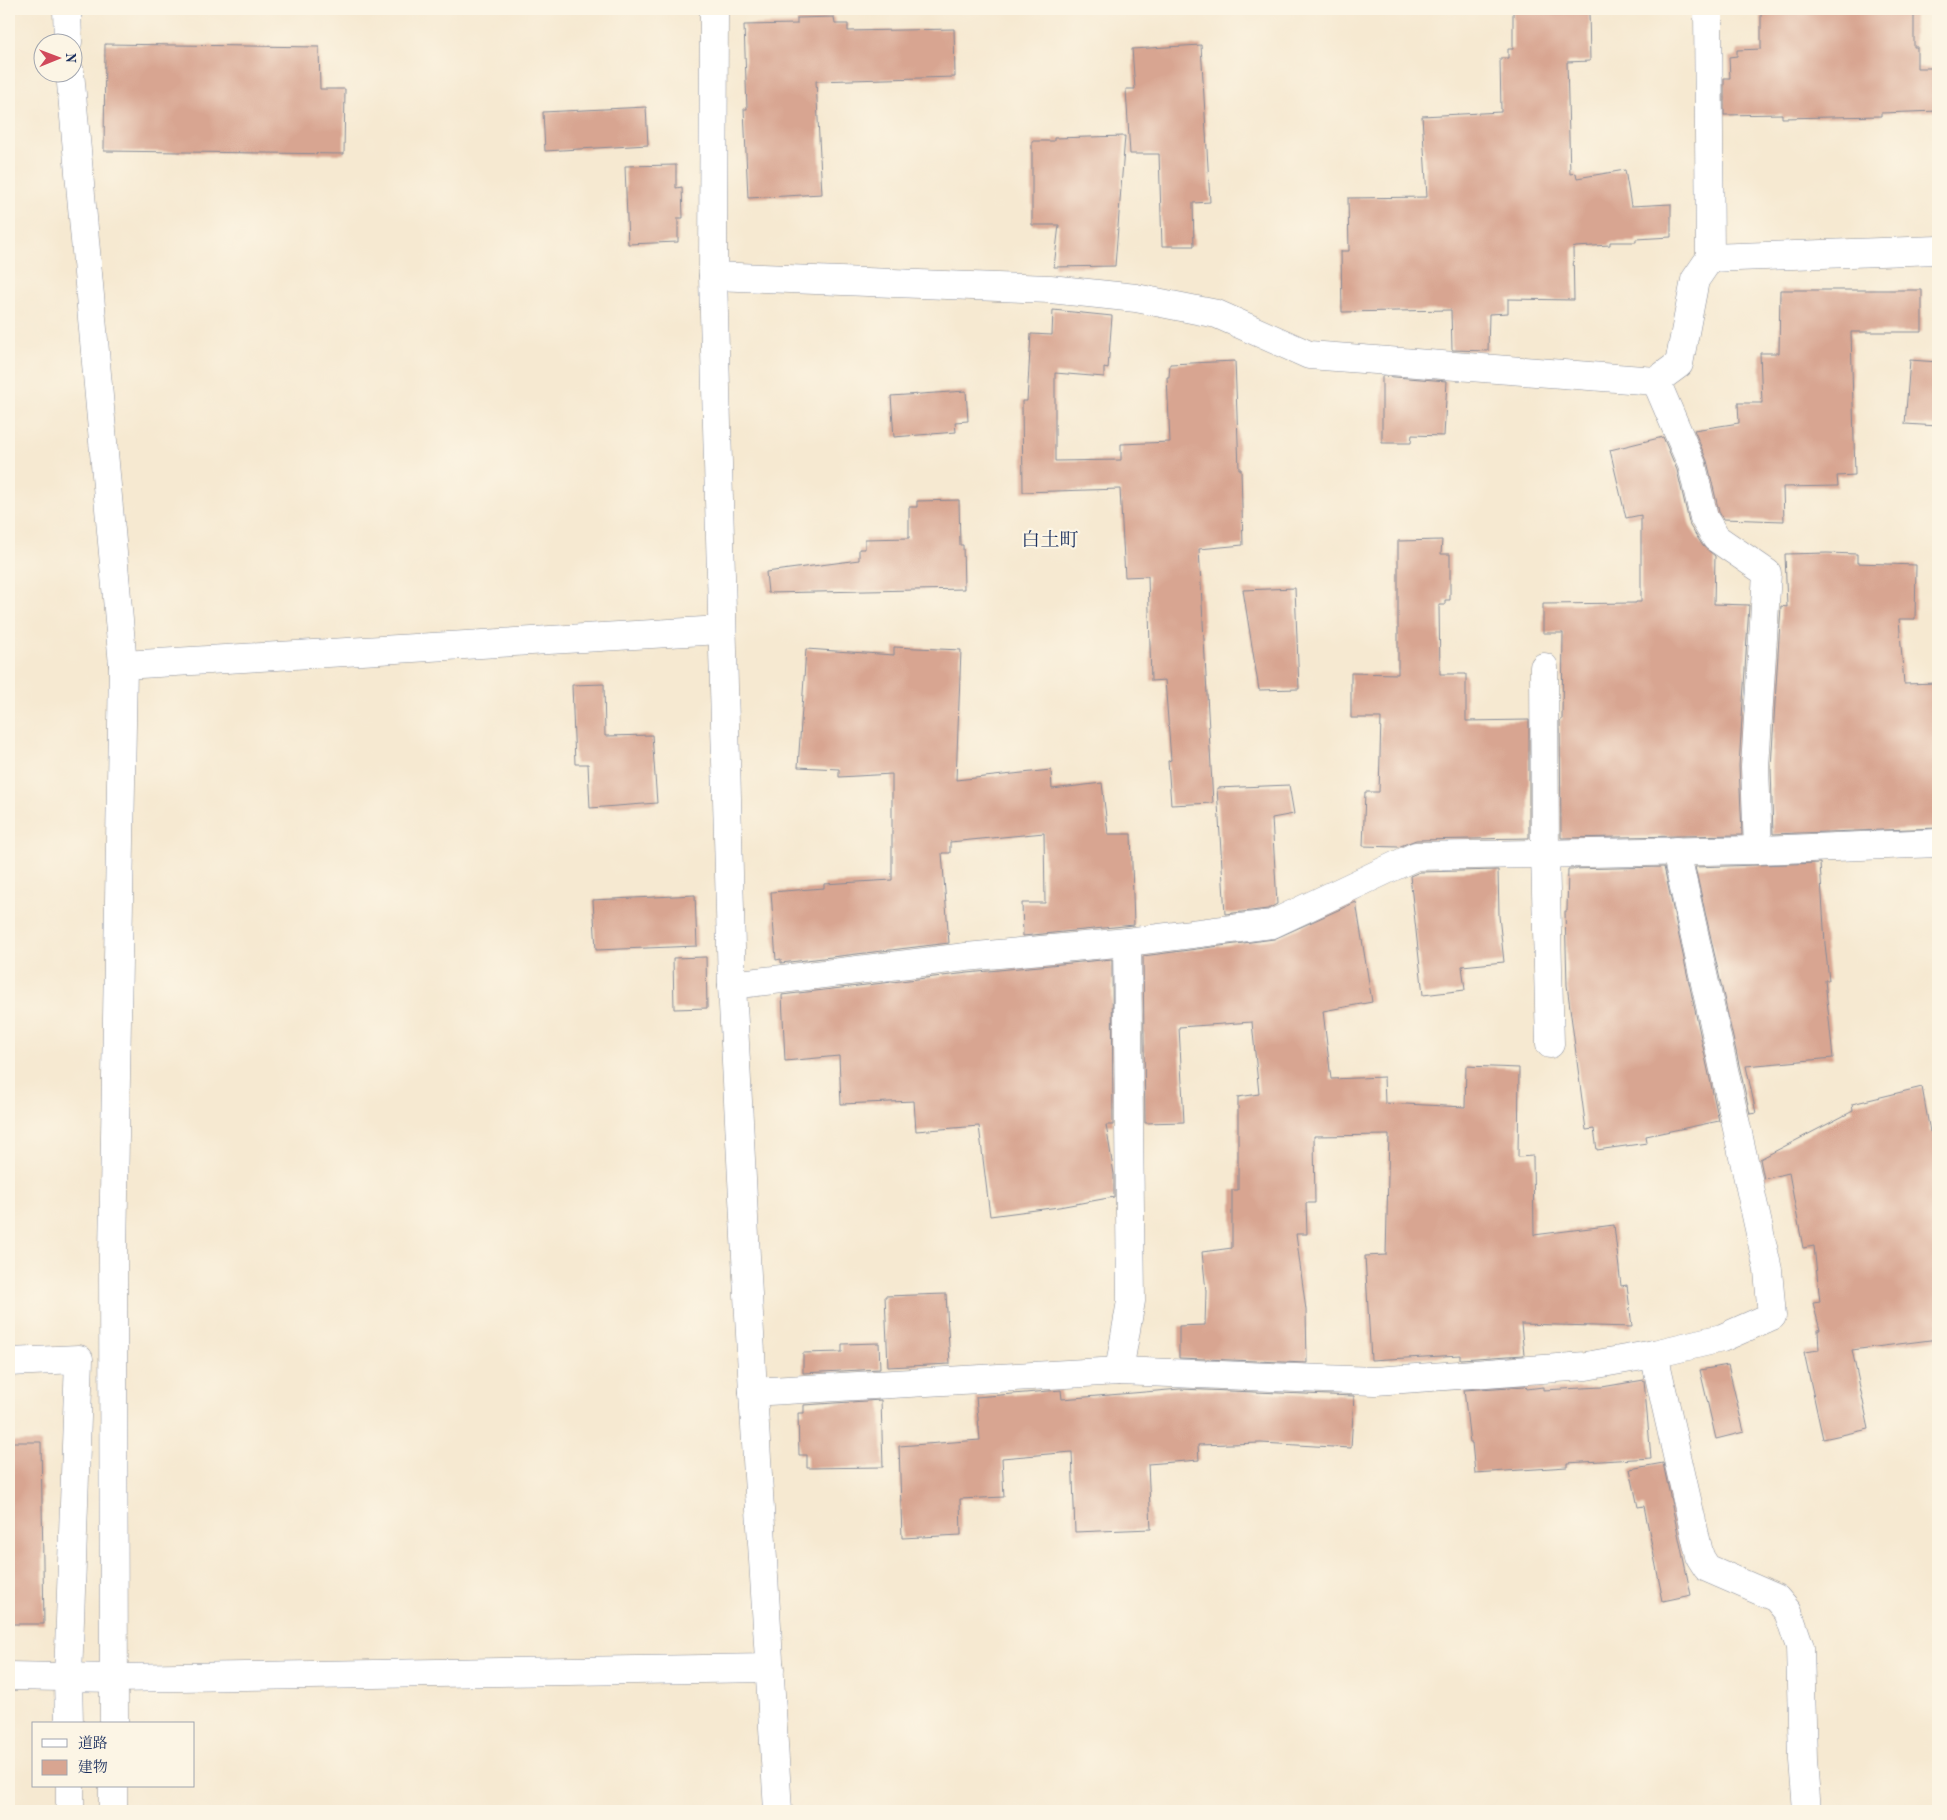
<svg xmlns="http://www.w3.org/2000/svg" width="1947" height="1820" font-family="'Old Standard TT','Noto Serif JP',serif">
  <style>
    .building { fill: #d8a591 }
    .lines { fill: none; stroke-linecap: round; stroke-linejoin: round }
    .minor-casing { stroke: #888c98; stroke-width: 29 }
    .minor { stroke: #fff; stroke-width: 28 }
    .labels { text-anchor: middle; stroke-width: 4.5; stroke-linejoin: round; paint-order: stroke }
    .neighbourhood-label { font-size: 19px; fill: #1b2f5e; stroke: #fcf5e5 }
  </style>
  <rect width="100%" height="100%" fill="#fcf5e5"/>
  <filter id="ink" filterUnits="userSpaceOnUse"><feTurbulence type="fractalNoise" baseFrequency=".02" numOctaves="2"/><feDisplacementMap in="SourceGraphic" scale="10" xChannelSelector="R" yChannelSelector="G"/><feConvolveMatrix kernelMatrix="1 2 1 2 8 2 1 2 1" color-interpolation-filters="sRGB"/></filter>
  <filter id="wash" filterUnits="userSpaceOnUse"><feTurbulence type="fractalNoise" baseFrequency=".0096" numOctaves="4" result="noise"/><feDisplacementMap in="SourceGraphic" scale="20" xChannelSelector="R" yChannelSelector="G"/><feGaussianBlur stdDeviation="1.12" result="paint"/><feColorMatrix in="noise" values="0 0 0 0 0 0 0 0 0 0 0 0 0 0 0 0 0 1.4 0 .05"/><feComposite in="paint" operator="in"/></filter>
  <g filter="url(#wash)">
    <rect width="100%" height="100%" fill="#f6e9d1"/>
    <g id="blocks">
      <g class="building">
        <path d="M 1761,9 L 1914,9 L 1914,47 L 1917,47 L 1917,68 L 1938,68 L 1938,111 L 1881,113 L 1881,116 L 1782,118 L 1782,114 L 1724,115 L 1724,78 L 1730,78 L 1729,57 L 1737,56 L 1737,50 L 1761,49 Z"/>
        <path d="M 1513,11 L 1589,11 L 1590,61 L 1567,62 L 1570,174 L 1576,173 L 1577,178 L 1625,170 L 1631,206 L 1671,204 L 1671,237 L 1636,239 L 1636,242 L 1610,242 L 1610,245 L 1576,247 L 1573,248 L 1574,300 L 1508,299 L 1508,313 L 1489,314 L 1488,351 L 1452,350 L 1451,310 L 1342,312 L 1341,251 L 1349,251 L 1348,198 L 1427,197 L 1422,116 L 1501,112 L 1500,58 L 1508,58 L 1508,49 L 1513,49 Z"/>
        <path d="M 834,17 L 835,24 L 848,24 L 848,31 L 954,29 L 955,77 L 816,81 L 822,194 L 748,198 L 744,109 L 747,109 L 744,25 L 797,24 L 797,18 Z"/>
        <path d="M 105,44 L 319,47 L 320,89 L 345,89 L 344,154 L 104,151 Z"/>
        <path d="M 1201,45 L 1210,202 L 1193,203 L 1194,246 L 1162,246 L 1159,154 L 1130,154 L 1126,89 L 1135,89 L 1132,49 Z"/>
        <path d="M 646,107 L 648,145 L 545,151 L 543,112 Z"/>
        <path d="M 1125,136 L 1115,266 L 1054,267 L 1059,225 L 1032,225 L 1032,141 L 1054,141 L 1054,138 Z"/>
        <path d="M 676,165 L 676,188 L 682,187 L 683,218 L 678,218 L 678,242 L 628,244 L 625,166 Z"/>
        <path d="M 1780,290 L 1922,290 L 1922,332 L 1851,332 L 1855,475 L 1837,476 L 1838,486 L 1783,487 L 1784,521 L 1723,519 L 1719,512 L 1707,461 L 1694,430 L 1739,423 L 1738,403 L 1762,403 L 1760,353 L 1779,353 Z"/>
        <path d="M 1053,310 L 1112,316 L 1108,369 L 1104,368 L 1104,377 L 1055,373 L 1055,461 L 1121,460 L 1121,444 L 1170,442 L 1167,377 L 1169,377 L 1170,364 L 1235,361 L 1239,469 L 1241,469 L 1243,545 L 1199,549 L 1213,803 L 1171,805 L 1168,761 L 1171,760 L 1165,680 L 1151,681 L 1148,576 L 1125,577 L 1120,489 L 1023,492 L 1022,401 L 1027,401 L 1031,334 L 1052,335 Z"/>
        <path d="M 1910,360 L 1938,362 L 1938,426 L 1905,424 Z"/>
        <path d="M 1382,376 L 1447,381 L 1444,436 L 1412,435 L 1411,443 L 1382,443 Z"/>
        <path d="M 966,391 L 968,421 L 955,422 L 956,432 L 894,437 L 891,396 Z"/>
        <path d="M 1663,437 L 1677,470 L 1690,526 L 1703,546 L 1715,556 L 1714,604 L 1749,605 L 1739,766 L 1742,835 L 1561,838 L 1560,720 L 1562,720 L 1563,633 L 1543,633 L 1543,604 L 1636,603 L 1636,602 L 1641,602 L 1641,515 L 1626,518 L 1610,450 Z"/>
        <path d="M 959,500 L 960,545 L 963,545 L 964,589 L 768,593 L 766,572 L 859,560 L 859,549 L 865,549 L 865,539 L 909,538 L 909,507 L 917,507 L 917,501 Z"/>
        <path d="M 1442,540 L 1441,554 L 1450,554 L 1450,600 L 1445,600 L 1445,605 L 1439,605 L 1440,674 L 1466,674 L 1466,721 L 1529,720 L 1529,838 L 1416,840 L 1398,847 L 1363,846 L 1365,792 L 1379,792 L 1381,718 L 1351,718 L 1351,673 L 1398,674 L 1398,541 Z"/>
        <path d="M 1827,553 L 1857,554 L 1857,563 L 1916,565 L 1915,619 L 1899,619 L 1904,684 L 1938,683 L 1938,828 L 1773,834 L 1771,767 L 1781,606 L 1787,607 L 1785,554 Z"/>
        <path d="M 1295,588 L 1299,689 L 1259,690 L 1243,590 Z"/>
        <path d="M 894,647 L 961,650 L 956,780 L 1051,770 L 1052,789 L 1102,783 L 1108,834 L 1131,834 L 1134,925 L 1023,936 L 1022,903 L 1045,903 L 1044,833 L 950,842 L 950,853 L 942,853 L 949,943 L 781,963 L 781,959 L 776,960 L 771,892 L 824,888 L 824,884 L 892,880 L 892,774 L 839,777 L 839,769 L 798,767 L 806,649 L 894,655 Z"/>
        <path d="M 604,684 L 605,736 L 652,735 L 657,803 L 590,808 L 588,764 L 575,764 L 572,685 Z"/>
        <path d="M 1289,785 L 1294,814 L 1272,818 L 1277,904 L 1268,909 L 1225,914 L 1217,788 Z"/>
        <path d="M 1820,863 L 1825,944 L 1829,980 L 1825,980 L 1833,1058 L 1746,1066 L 1756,1113 L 1750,1114 L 1695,867 Z"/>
        <path d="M 1664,867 L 1719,1121 L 1646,1136 L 1647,1143 L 1597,1150 L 1594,1129 L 1586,1130 L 1567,985 L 1565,911 L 1567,911 L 1568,869 Z"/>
        <path d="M 1498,870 L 1499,916 L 1504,962 L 1462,966 L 1465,990 L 1423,995 L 1410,876 L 1420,872 Z"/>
        <path d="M 695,895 L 697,946 L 596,950 L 593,900 Z"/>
        <path d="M 1356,902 L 1372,1002 L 1323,1011 L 1331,1079 L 1384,1077 L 1385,1103 L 1465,1107 L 1466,1066 L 1519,1068 L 1518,1157 L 1533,1156 L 1534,1235 L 1614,1225 L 1621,1286 L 1627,1285 L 1632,1327 L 1521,1324 L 1524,1355 L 1460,1359 L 1460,1355 L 1371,1360 L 1365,1256 L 1386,1255 L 1389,1135 L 1314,1136 L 1315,1203 L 1306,1203 L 1307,1234 L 1296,1234 L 1306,1310 L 1307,1363 L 1179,1358 L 1179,1326 L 1205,1325 L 1206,1291 L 1202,1252 L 1232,1248 L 1232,1190 L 1238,1190 L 1238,1097 L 1259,1094 L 1252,1022 L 1179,1027 L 1184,1122 L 1145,1123 L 1143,956 L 1274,939 Z"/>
        <path d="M 706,957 L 707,1008 L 674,1009 L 673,958 Z"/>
        <path d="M 1112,959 L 1113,1125 L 1106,1125 L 1114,1174 L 1114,1197 L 1059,1207 L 990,1216 L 979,1126 L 916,1131 L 914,1101 L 841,1104 L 839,1056 L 785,1061 L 782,995 L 968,973 Z"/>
        <path d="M 1922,1087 L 1930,1132 L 1938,1131 L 1938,1339 L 1852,1350 L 1869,1429 L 1823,1439 L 1804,1352 L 1819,1350 L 1818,1330 L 1820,1330 L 1813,1303 L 1820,1302 L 1814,1246 L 1803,1248 L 1789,1173 L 1764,1179 L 1760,1159 L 1853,1111 L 1852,1104 Z"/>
        <path d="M 946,1294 L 950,1364 L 888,1367 L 885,1296 Z"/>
        <path d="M 879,1343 L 880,1369 L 803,1373 L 803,1353 L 842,1352 L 842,1344 Z"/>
        <path d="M 1728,1365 L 1744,1432 L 1716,1439 L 1700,1370 Z"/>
        <path d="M 1644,1380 L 1651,1458 L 1567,1463 L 1567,1467 L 1475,1473 L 1472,1443 L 1470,1443 L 1464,1390 L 1526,1386 L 1527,1389 L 1543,1387 L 1543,1390 L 1602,1387 Z"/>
        <path d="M 1180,1389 L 1354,1396 L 1351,1448 L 1261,1443 L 1198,1445 L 1199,1460 L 1148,1464 L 1151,1529 L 1075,1532 L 1072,1452 L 1002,1458 L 1004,1497 L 960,1499 L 961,1535 L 902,1538 L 899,1446 L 980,1440 L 976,1397 L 1061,1390 L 1062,1399 Z"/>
        <path d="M 881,1400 L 883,1467 L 807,1468 L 807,1455 L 799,1455 L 798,1413 L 804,1413 L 804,1405 Z"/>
        <path d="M 9,1442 L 41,1442 L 44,1624 L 9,1624 Z"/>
        <path d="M 1663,1463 L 1691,1595 L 1663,1601 L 1644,1506 L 1638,1507 L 1630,1469 Z"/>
      </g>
    </g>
  </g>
  <g filter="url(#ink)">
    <use href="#blocks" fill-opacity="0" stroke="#888c98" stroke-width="1"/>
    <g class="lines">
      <g class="minor-casing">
        <g id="minor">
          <path d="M 67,9 L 68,42"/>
          <path d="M 714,9 L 713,276 L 732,985 L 753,1392 L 778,1811"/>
          <path d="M 70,72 L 123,665 L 113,1254 L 114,1724"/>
          <path d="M 1710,258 L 1938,250"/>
          <path d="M 713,276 L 1050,289 L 1136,298 L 1217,314 L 1309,355 L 1656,381 L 1679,364 L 1695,280 L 1710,258 L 1708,9"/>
          <path d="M 1656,381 L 1692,465 L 1704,518 L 1716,538 L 1767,573 L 1755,767 L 1758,850"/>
          <path d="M 123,665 L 721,630"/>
          <path d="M 1544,667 L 1545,854 L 1550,1044"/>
          <path d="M 732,985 L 966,957 L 1127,942 L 1272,924 L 1416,856 L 1758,850 L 1938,843"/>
          <path d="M 1654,1354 L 1700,1557 L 1707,1568 L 1776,1598 L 1788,1612 L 1800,1647 L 1803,1760 L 1807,1811"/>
          <path d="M 9,1362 L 79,1359 L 68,1678 L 69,1724"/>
          <path d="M 1119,1371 L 1375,1381 L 1586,1366 L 1654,1354 L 1722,1338 L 1772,1316 L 1768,1270 L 1676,851"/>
          <path d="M 753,1392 L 1119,1371 L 1131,1301 L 1127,942"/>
          <path d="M 9,1676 L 114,1678 L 770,1668"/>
          <path d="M 70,1786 L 70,1811"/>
          <path d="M 113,1811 L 113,1786"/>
        </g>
      </g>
      <use href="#minor" class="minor"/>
    </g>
  </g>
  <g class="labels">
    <g class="neighbourhood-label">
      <text x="1050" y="546">白土町</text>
    </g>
  </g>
  <rect width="1947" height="1820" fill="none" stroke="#fcf5e5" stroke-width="30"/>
  <rect x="32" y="1722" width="162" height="65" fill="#fcf5e5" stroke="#a2a6af"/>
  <rect x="42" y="1739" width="25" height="8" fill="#ffffff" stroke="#a2a6af"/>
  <text x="78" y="1748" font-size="15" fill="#1b2f5e">道路</text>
  <rect x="42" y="1760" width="25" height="15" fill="#d8a591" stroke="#a2a6af"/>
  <text x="78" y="1772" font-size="15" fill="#1b2f5e">建物</text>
  <g transform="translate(58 58) rotate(89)"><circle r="24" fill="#fcf5e5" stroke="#a2a6af"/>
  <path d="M0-4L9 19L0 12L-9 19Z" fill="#d1495b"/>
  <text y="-8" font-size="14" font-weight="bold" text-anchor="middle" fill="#1b2f5e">N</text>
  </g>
</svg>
